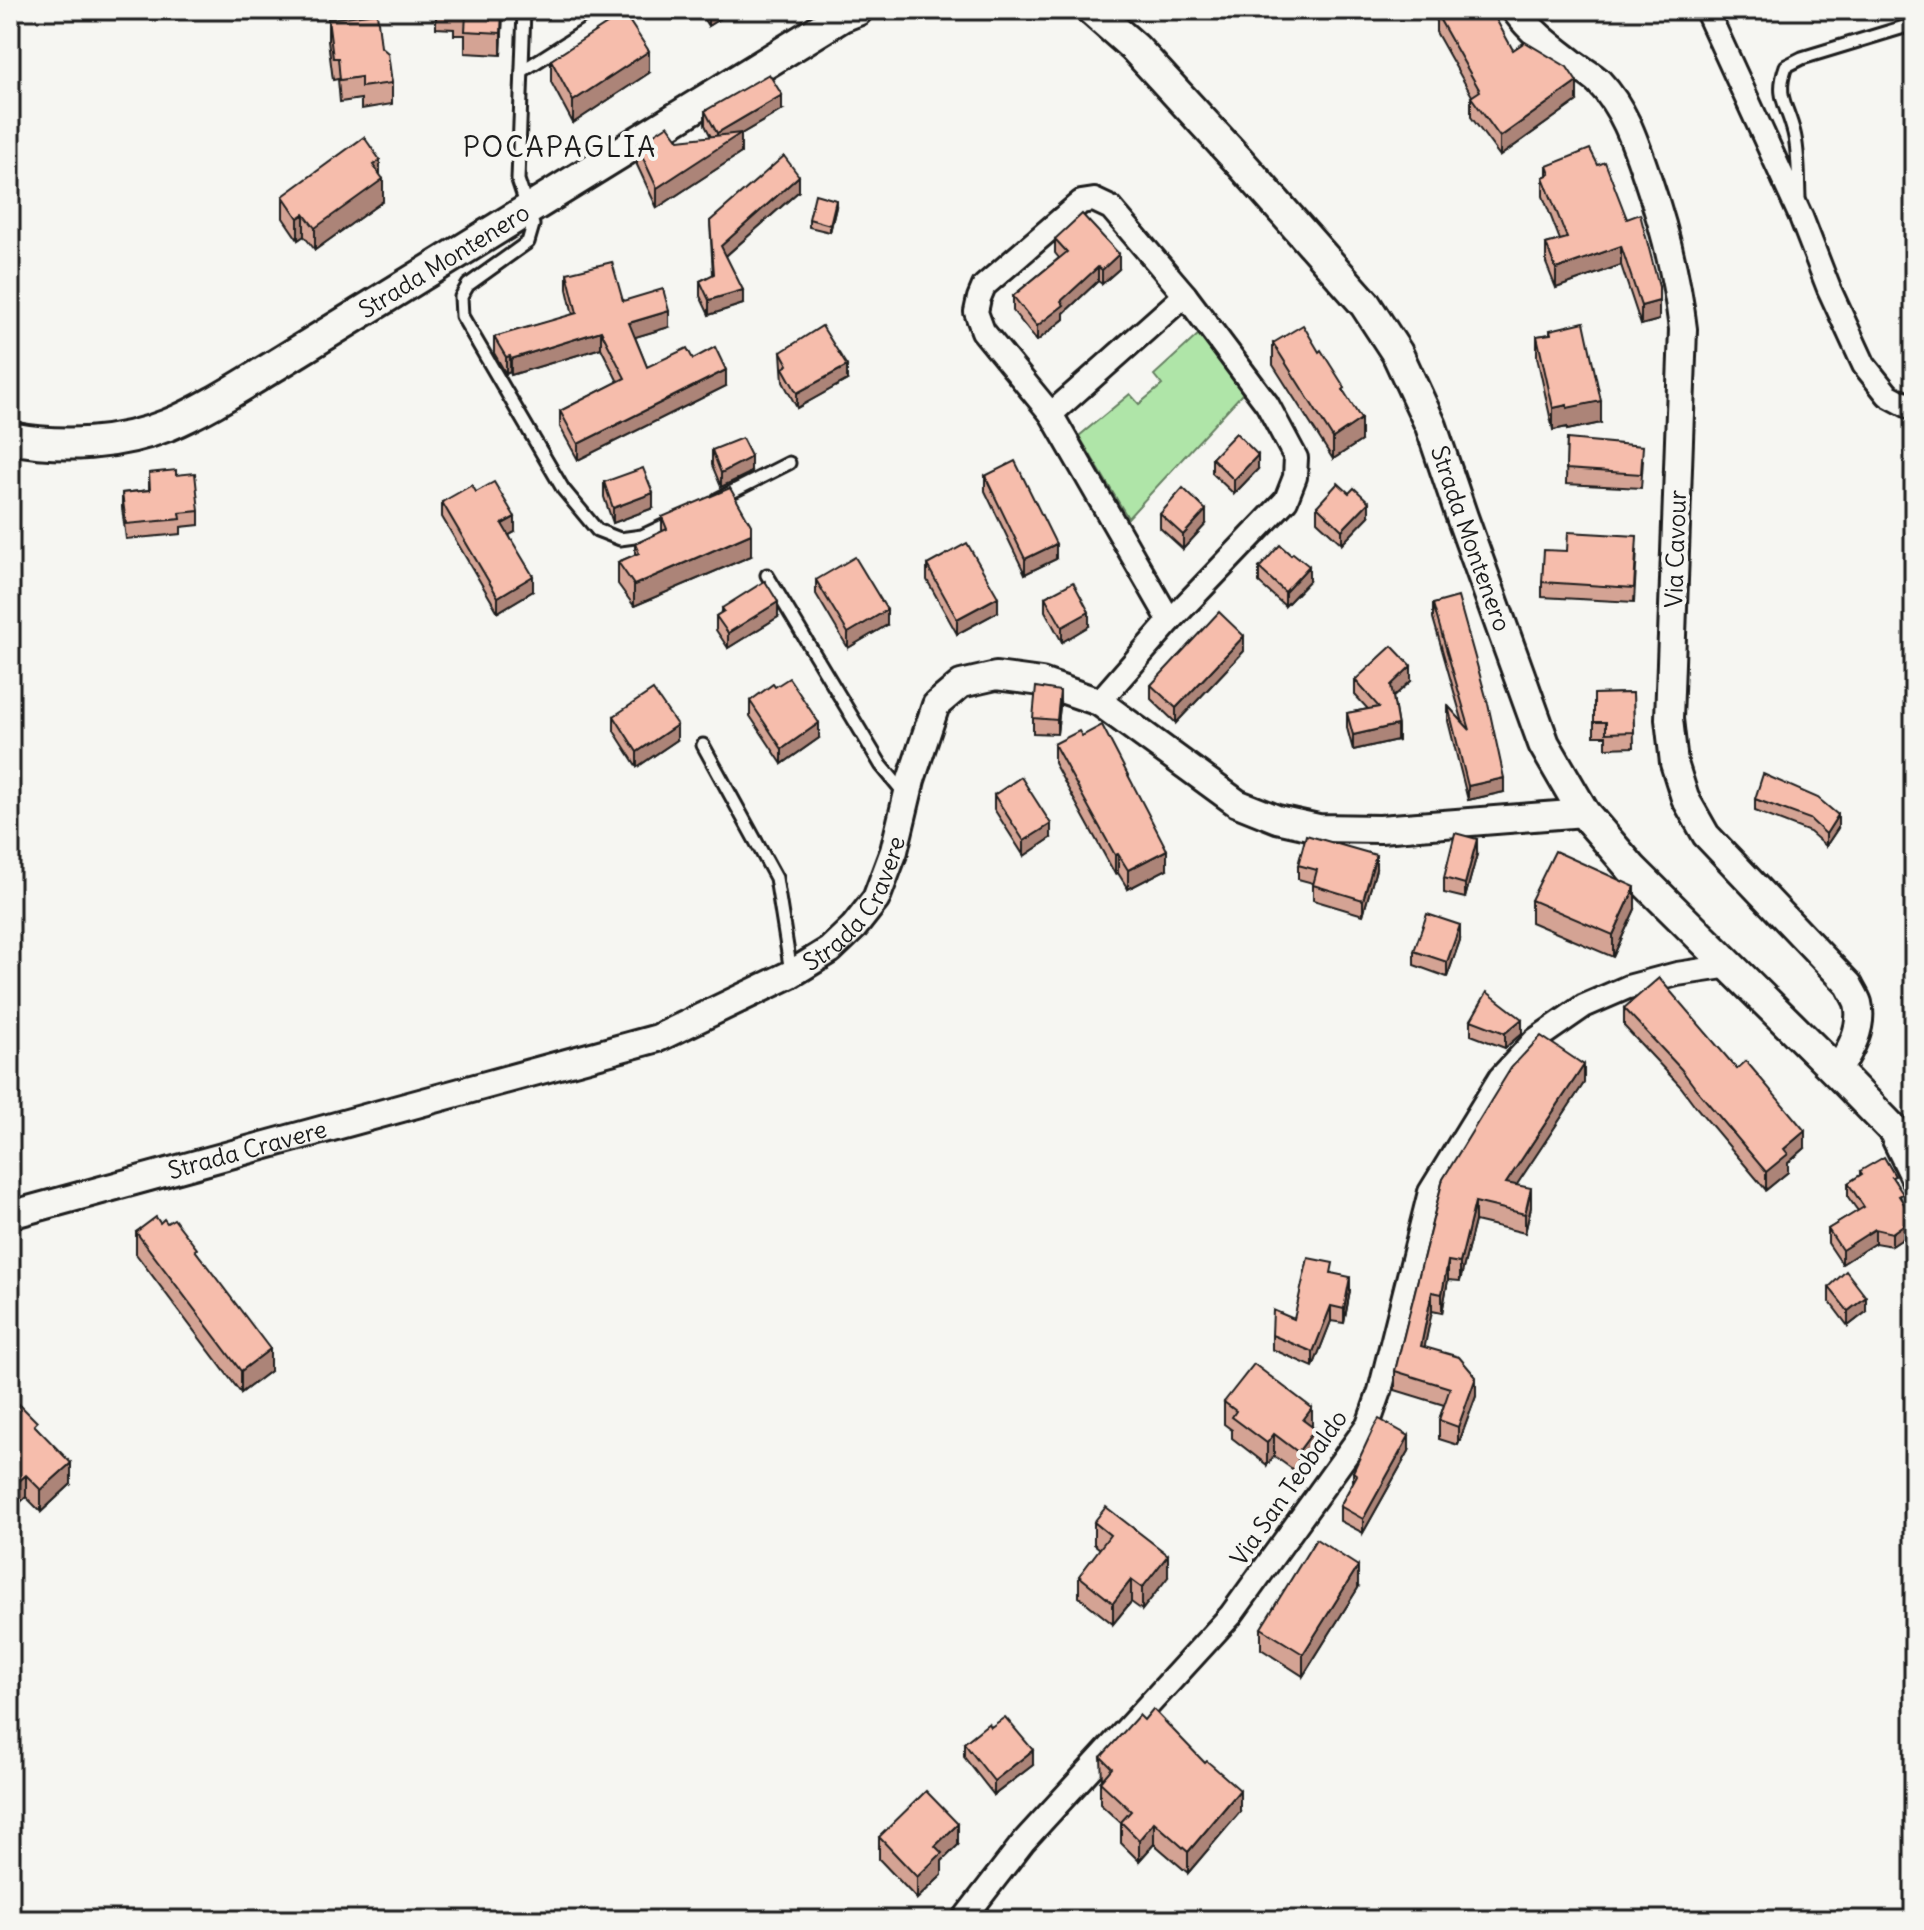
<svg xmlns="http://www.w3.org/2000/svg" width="1924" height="1930" font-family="Delius,sans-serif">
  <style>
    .green { fill: #afe5a8; stroke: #668062; stroke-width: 2 }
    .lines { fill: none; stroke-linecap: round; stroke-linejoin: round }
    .service-casing { stroke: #1c1c1c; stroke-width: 17 }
    .minor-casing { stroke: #1c1c1c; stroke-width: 28 }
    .tertiary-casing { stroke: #1c1c1c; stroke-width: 32 }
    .secondary-casing { stroke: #1c1c1c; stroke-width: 36 }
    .service { stroke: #f6f6f2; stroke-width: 11 }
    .minor { stroke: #f6f6f2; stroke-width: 22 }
    .tertiary { stroke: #f6f6f2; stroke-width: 26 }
    .secondary { stroke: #f6f6f2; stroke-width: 30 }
    .wall { fill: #d4a394; stroke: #1c1c1c; stroke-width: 2 }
    .shaded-wall { fill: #ac8478; stroke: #1c1c1c; stroke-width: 2 }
    .building { fill: #f6bdac; stroke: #1c1c1c; stroke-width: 2 }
    .labels { text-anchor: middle; stroke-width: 8; stroke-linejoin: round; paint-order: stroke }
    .street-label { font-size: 24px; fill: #1c1c1c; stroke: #f6f6f2 }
    .quarter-label { font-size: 28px; letter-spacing: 2px; fill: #1c1c1c; stroke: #f6f6f2 }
  </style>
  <rect width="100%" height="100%" fill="#f6f6f2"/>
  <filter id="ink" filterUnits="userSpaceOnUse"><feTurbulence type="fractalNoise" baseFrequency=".0125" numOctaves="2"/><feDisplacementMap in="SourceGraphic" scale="16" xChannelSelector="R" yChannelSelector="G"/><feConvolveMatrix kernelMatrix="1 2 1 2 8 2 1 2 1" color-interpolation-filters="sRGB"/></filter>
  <g filter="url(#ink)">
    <path class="green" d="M 1200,333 L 1243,393 L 1128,518 L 1079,436 L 1130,394 L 1139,404 L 1162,385 L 1154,375 Z"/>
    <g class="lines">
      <g class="service-casing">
        <g id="service">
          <path d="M 524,10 L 518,180 L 533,225 L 528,242 L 468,285 L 461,297 L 462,316 L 563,489 L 597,530 L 620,539 L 642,536 L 674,521"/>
          <path d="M 522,71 L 618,10"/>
          <path d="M 1799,197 C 1798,176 1799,153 1794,133 C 1787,104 1775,97 1786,66 L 1802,58 L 1914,24"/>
          <path d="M 718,499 L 789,463"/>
          <path d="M 767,575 L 881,765 L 905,794"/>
          <path d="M 703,745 L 776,878 L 791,972"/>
        </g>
      </g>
      <g class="minor-casing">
        <g id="minor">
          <path d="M 1710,10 L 1709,16 L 1801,217 L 1829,289 L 1864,365 L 1888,395 L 1914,409"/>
          <path d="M 1051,414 L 1185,295 L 1267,404 L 1296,458 L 1295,477 L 1286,500 L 1170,621 L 1099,702"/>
          <path d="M 1170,621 L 1051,414 L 983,331 L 976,312 L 979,298 L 984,286 L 1081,202 L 1094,200 L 1111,208 L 1185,295"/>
          <path d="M 1893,1138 L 1914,1181"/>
          <path d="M 963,1920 L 1024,1841 L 1231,1615 L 1368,1425 L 1380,1391 L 1430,1192 L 1500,1078 L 1535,1040 L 1584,1006 L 1628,987 L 1677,974 L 1730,966"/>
        </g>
      </g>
      <g class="tertiary-casing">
        <g id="tertiary">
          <path d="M 1515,10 C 1531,32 1553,48 1574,64 C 1582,70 1592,75 1599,82 C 1625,109 1636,145 1648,180 C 1665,229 1677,278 1683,329 L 1669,719 L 1674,763 L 1685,798 L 1706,835 L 1849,985 C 1851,990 1856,997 1858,1003 C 1864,1028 1849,1052 1837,1072"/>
          <path id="s1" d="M 10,1215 L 658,1038 L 791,974 L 830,950 L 854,927 L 876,899 L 894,851 L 911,780 L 936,705 L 961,684 L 996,676 L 1041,682 L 1099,702 L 1237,803 L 1277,819 L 1318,828 L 1380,829 L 1584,813"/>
        </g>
      </g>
      <g class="secondary-casing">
        <g id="secondary">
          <path id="s2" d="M 1092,10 L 1135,48 L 1238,160 L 1365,304 L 1397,353 L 1431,426 L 1462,517 L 1544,744 L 1584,813 L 1632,869 L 1837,1072 L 1914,1151"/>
          <path id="s3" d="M 10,438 C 62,448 119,445 168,425 C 206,409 241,386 276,365 L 842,16 L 857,10"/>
        </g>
      </g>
      <use href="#service" class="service"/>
      <use href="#minor" class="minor"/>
      <use href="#tertiary" class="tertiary"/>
      <use href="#secondary" class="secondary"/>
    </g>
    <g class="wall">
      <path d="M 436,10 L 503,10 L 501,55 L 465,53 L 465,35 L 454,35 L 454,29 L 436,28 Z"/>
      <path d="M 698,10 L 734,10 L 708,26 Z"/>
      <path d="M 1436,13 L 1513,50 L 1577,101 L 1500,156 L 1471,117 L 1471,97 L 1472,96 L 1436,32 Z"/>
      <path d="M 328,19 L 381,47 L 392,83 L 392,104 L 361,109 L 361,99 L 340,102 L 338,79 L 333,80 L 328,41 Z"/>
      <path d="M 551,60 L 649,73 L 573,123 L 551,82 Z"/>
      <path d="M 782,110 L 741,134 L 741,153 L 657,208 L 637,165 L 637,145 L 711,137 L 705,125 L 705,111 Z"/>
      <path d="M 1598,165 L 1627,219 L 1659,287 L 1659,320 L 1641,325 L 1621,265 L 1556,288 L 1546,263 L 1546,244 L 1560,240 L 1543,196 L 1543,177 L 1547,176 L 1547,166 Z"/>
      <path d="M 380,175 L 383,201 L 315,250 L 304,236 L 298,240 L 283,218 L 283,196 Z"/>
      <path d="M 799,191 L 726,256 L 743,304 L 709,315 L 700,296 L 700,281 L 713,275 L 710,221 Z"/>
      <path d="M 836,207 L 830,232 L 809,227 L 809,219 Z"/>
      <path d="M 1055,239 L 1119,269 L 1102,284 L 1098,281 L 1064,313 L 1064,319 L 1037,341 L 1013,311 L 1013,296 L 1059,258 L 1055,253 Z"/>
      <path d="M 567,273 L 623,301 L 669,327 L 635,337 L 647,367 L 693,359 L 726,386 L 578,460 L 560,427 L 560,411 L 618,382 L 601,348 L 511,375 L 510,372 L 506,374 L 494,353 L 494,337 L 573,315 L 567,289 Z"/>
      <path d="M 1550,330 L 1601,423 L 1567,430 L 1567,427 L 1553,430 L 1537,357 L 1537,336 L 1550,334 Z"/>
      <path d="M 1273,343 L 1361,441 L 1333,459 L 1273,365 Z"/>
      <path d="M 781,352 L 847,380 L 797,408 L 783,382 Z"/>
      <path d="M 1567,439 L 1643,460 L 1641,488 L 1566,484 Z"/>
      <path d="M 712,450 L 751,471 L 748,474 L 721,487 L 712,465 Z"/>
      <path d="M 1212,458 L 1258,469 L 1234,494 L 1212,473 Z"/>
      <path d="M 149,473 L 176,475 L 199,511 L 199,525 L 181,527 L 181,534 L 126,539 L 122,508 L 122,493 L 149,490 Z"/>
      <path d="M 985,476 L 1056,559 L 1025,574 L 985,491 Z"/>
      <path d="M 604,482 L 653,508 L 613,523 L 604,497 Z"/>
      <path d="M 476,492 L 515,532 L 509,535 L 533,591 L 498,612 L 442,517 L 442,502 Z"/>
      <path d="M 1317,506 L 1369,516 L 1342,544 L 1317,521 Z"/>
      <path d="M 1160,514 L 1206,524 L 1183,549 L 1160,528 Z"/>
      <path d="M 662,517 L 751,556 L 634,606 L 618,584 L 618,562 L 635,555 L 635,544 L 662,532 Z"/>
      <path d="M 1637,550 L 1634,602 L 1542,597 L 1542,582 L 1567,551 Z"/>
      <path d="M 927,565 L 998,612 L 957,634 L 927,580 Z"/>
      <path d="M 1259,568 L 1309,581 L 1285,606 L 1259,583 Z"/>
      <path d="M 816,580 L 887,625 L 848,648 L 816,594 Z"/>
      <path d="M 1045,597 L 1089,626 L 1062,642 L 1045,611 Z"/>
      <path d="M 1433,604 L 1504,792 L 1468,800 L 1448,721 L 1448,706 L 1463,723 L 1433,618 Z"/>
      <path d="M 722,608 L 778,617 L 728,648 L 716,630 L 716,616 L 722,612 Z"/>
      <path d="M 1244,651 L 1176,723 L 1151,699 L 1151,685 Z"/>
      <path d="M 1355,680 L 1411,681 L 1393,697 L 1398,727 L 1398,742 L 1397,740 L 1353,750 L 1347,728 L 1347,713 L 1368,709 L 1355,695 Z"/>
      <path d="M 1633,693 L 1634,747 L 1606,748 L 1606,736 L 1594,736 L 1594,694 Z"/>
      <path d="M 750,701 L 819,738 L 782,764 L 750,716 Z"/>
      <path d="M 1060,706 L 1057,734 L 1033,733 L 1033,718 Z"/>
      <path d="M 614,716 L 677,740 L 637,767 L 614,731 Z"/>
      <path d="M 1054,744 L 1167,869 L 1128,889 L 1118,873 L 1115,874 L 1054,763 Z"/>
      <path d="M 994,795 L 1051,838 L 1024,856 L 994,809 Z"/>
      <path d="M 1755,799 L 1838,828 L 1826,846 L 1810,832 L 1755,811 Z"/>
      <path d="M 1477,854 L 1465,898 L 1444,893 L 1444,878 Z"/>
      <path d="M 1298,865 L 1376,869 L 1363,915 L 1313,900 L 1313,883 L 1298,879 Z"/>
      <path d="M 1531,900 L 1635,909 L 1613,957 L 1531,922 Z"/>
      <path d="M 1460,940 L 1447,977 L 1414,965 L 1414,951 Z"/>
      <path d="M 1624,1008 L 1805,1148 L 1788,1163 L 1788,1172 L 1766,1190 L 1696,1107 L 1681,1087 L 1624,1026 Z"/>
      <path d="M 1471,1020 L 1522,1033 L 1505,1048 L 1471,1035 Z"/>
      <path d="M 1914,1079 L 1914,1102 L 1910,1097 L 1910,1082 Z"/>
      <path d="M 1584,1083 L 1516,1185 L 1531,1207 L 1525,1233 L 1475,1221 L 1460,1281 L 1448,1280 L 1442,1313 L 1432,1311 L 1424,1347 L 1476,1396 L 1458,1445 L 1439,1439 L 1439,1420 L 1444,1405 L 1395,1390 L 1395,1371 L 1443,1179 Z"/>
      <path d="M 1860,1171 L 1895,1181 L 1913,1232 L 1892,1246 L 1875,1243 L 1842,1264 L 1828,1243 L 1828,1229 L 1858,1211 L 1848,1197 L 1848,1183 L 1860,1175 Z"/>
      <path d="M 160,1223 L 167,1223 L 197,1253 L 270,1371 L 241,1393 L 136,1254 L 136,1232 Z"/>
      <path d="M 1333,1273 L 1350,1291 L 1344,1323 L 1331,1321 L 1313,1367 L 1272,1349 L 1272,1335 L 1294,1319 Z"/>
      <path d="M 1829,1287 L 1866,1312 L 1848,1326 L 1829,1301 Z"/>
      <path d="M 1224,1402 L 1312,1426 L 1315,1450 L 1298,1473 L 1274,1456 L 1267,1465 L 1232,1438 L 1232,1430 L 1224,1424 Z"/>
      <path d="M 10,1413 L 37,1428 L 71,1484 L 41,1512 L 26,1497 L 18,1504 L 10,1495 Z"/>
      <path d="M 1409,1451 L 1363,1533 L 1340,1521 L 1340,1506 L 1353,1483 L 1353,1472 Z"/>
      <path d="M 1094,1522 L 1168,1577 L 1142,1610 L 1131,1602 L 1113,1624 L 1079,1597 L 1079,1576 L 1100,1549 L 1094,1544 Z"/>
      <path d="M 1358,1588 L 1303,1676 L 1261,1649 L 1261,1628 Z"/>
      <path d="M 991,1727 L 1033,1765 L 994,1795 L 964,1757 L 964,1743 Z"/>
      <path d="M 1101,1757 L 1240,1812 L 1188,1873 L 1154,1844 L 1139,1861 L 1121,1843 L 1121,1823 L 1100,1804 L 1100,1782 L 1102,1780 Z"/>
      <path d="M 879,1837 L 958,1845 L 942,1861 L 942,1875 L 917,1899 L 879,1859 Z"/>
    </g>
    <g class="shaded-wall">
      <path d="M 502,10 L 503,10 L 501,55 L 501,33 Z"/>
      <path d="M 708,10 L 734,10 L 708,26 Z"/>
      <path d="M 649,51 L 649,73 L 573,123 L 573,101 Z"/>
      <path d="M 1577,82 L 1577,101 L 1500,156 L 1500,137 Z"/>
      <path d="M 782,95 L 782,110 L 741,134 L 741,153 L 657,208 L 657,188 L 717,147 L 717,133 Z"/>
      <path d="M 380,160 L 380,181 L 383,179 L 383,201 L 315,250 L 315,228 L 373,165 Z"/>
      <path d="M 799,176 L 799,191 L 721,260 L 721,246 Z"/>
      <path d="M 836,200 L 836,207 L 830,232 L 830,225 Z"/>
      <path d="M 304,214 L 304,236 L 298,240 L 298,218 Z"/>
      <path d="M 1621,246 L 1621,265 L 1556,288 L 1556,269 Z"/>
      <path d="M 1119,254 L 1119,269 L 1102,284 L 1102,270 Z"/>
      <path d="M 1098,267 L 1098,281 L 1064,313 L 1064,319 L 1037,341 L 1037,326 L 1061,301 Z"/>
      <path d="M 743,290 L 743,304 L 709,315 L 709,300 Z"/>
      <path d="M 1659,301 L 1659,320 L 1641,325 L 1641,306 Z"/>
      <path d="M 669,311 L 669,327 L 629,339 L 629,323 Z"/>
      <path d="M 601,331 L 601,348 L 511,375 L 511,359 Z"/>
      <path d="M 510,356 L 510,372 L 506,374 L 506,357 Z"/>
      <path d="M 847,366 L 847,380 L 797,408 L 797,393 Z"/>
      <path d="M 726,370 L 726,386 L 578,460 L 578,444 Z"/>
      <path d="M 1601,401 L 1601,423 L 1567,430 L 1567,427 L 1553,430 L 1553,408 L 1567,405 Z"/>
      <path d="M 1361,419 L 1361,441 L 1333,459 L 1333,438 Z"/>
      <path d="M 1258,455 L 1258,469 L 1234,494 L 1234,480 Z"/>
      <path d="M 751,456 L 751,471 L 748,474 L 721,487 L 721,473 Z"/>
      <path d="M 653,493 L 653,508 L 613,523 L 613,508 Z"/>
      <path d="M 1369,502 L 1369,516 L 1342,544 L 1342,530 Z"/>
      <path d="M 1206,510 L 1206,524 L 1183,549 L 1183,535 Z"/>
      <path d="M 515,517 L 515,532 L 502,539 L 502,524 Z"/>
      <path d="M 751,534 L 751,556 L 634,606 L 634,585 Z"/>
      <path d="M 1056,544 L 1056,559 L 1025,574 L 1025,559 Z"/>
      <path d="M 1309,566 L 1309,581 L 1285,606 L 1285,592 Z"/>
      <path d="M 533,576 L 533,591 L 498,612 L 498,597 Z"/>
      <path d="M 998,597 L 998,612 L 957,634 L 957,619 Z"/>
      <path d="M 778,602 L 778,617 L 728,648 L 728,633 Z"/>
      <path d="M 887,610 L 887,625 L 848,648 L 848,633 Z"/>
      <path d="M 1089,612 L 1089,626 L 1062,642 L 1062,627 Z"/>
      <path d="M 1244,636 L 1244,651 L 1176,723 L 1176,708 Z"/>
      <path d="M 1411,666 L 1411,681 L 1391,699 L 1391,685 Z"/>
      <path d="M 1060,691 L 1060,706 L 1057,734 L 1057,720 Z"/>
      <path d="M 819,723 L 819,738 L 782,764 L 782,749 Z"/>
      <path d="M 677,725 L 677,740 L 637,767 L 637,752 Z"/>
      <path d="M 1397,725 L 1397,740 L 1353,750 L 1353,735 Z"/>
      <path d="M 1504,778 L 1504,792 L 1468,800 L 1468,786 Z"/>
      <path d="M 1838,815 L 1838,828 L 1826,846 L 1826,834 Z"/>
      <path d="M 1051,824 L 1051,838 L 1024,856 L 1024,841 Z"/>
      <path d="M 1477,839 L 1477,854 L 1465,898 L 1465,884 Z"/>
      <path d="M 1167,850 L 1167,869 L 1128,889 L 1128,870 Z"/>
      <path d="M 1118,854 L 1118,873 L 1115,874 L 1115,855 Z"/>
      <path d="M 1376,855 L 1376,869 L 1363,915 L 1363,900 Z"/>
      <path d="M 1635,887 L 1635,909 L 1613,957 L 1613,935 Z"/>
      <path d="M 1460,925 L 1460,940 L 1447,977 L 1447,962 Z"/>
      <path d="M 1522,1019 L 1522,1033 L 1505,1048 L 1505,1033 Z"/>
      <path d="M 1584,1065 L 1584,1083 L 1506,1201 L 1506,1183 Z"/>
      <path d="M 1805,1131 L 1805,1148 L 1788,1163 L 1788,1172 L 1766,1190 L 1766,1172 L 1784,1149 Z"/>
      <path d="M 1531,1188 L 1531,1207 L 1525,1233 L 1525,1214 Z"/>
      <path d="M 1475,1202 L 1475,1221 L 1460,1281 L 1460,1263 Z"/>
      <path d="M 1913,1218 L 1913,1232 L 1892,1246 L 1892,1233 Z"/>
      <path d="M 1875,1229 L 1875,1243 L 1842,1264 L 1842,1250 Z"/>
      <path d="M 1448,1261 L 1448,1280 L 1442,1313 L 1442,1294 Z"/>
      <path d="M 1350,1277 L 1350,1291 L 1344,1323 L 1344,1309 Z"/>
      <path d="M 1432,1292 L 1432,1311 L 1421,1365 L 1421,1346 Z"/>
      <path d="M 1866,1297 L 1866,1312 L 1848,1326 L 1848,1311 Z"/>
      <path d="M 1331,1306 L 1331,1321 L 1313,1367 L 1313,1352 Z"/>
      <path d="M 270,1349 L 270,1371 L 241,1393 L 241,1371 Z"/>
      <path d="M 1476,1377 L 1476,1396 L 1458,1445 L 1458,1427 Z"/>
      <path d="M 1312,1408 L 1312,1430 L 1303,1420 Z"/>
      <path d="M 1315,1429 L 1315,1450 L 1298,1473 L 1298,1452 Z"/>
      <path d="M 1274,1434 L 1274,1456 L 1267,1465 L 1267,1443 Z"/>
      <path d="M 1409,1436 L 1409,1451 L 1363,1533 L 1363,1519 Z"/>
      <path d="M 71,1463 L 71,1484 L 41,1512 L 41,1490 Z"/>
      <path d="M 26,1475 L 26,1497 L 18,1504 L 18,1482 Z"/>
      <path d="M 1168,1555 L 1168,1577 L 1142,1610 L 1142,1588 Z"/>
      <path d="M 1358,1566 L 1358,1588 L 1303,1676 L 1303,1654 Z"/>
      <path d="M 1131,1580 L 1131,1602 L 1113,1624 L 1113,1603 Z"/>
      <path d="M 1033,1750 L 1033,1765 L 994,1795 L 994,1781 Z"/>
      <path d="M 1240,1790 L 1240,1812 L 1188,1873 L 1188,1852 Z"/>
      <path d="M 1154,1822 L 1154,1844 L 1139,1861 L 1139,1840 Z"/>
      <path d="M 958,1824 L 958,1845 L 942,1861 L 942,1875 L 917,1899 L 917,1877 L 935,1846 Z"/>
    </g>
    <g class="building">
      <path d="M 454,10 L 502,10 L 501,33 L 465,31 L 466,14 L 454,13 Z"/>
      <path d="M 1441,10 L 1491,10 L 1513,50 L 1525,42 L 1567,67 L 1577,82 L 1500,137 L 1471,97 L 1480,91 L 1436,13 Z"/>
      <path d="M 377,13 L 381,47 L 388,53 L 392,83 L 361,87 L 361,77 L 340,80 L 338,58 L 333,58 L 328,19 Z"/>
      <path d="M 624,13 L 649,51 L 573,101 L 551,60 Z"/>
      <path d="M 769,74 L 782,95 L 717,133 L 705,111 Z"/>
      <path d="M 668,125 L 679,140 L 741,133 L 657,188 L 637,145 Z"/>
      <path d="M 364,137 L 380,160 L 373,165 L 383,179 L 315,228 L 304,214 L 298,218 L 283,196 Z"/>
      <path d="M 1590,149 L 1598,165 L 1605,162 L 1627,219 L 1640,214 L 1659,287 L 1659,301 L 1641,306 L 1621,246 L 1556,269 L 1546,244 L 1567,238 L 1543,177 L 1550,174 L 1547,166 Z"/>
      <path d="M 784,156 L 799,176 L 721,246 L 743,290 L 709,300 L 700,281 L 714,274 L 710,221 Z"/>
      <path d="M 815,194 L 836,200 L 830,225 L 809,219 Z"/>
      <path d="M 1082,214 L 1119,254 L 1102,270 L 1098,267 L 1061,301 L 1064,305 L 1037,326 L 1013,296 L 1067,252 L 1055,239 Z"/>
      <path d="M 612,262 L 623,301 L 663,289 L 669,311 L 629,323 L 647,367 L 687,348 L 693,359 L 715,347 L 726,370 L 578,444 L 560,411 L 625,378 L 601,331 L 511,359 L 510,356 L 506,357 L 494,337 L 577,313 L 567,273 Z"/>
      <path d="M 1584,322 L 1601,401 L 1567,408 L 1567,405 L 1553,408 L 1537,336 L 1551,334 L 1550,330 Z"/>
      <path d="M 1303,325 L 1319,352 L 1321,350 L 1345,388 L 1343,390 L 1361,419 L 1333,438 L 1273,343 Z"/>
      <path d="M 822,326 L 847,366 L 797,393 L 783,368 L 788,365 L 781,352 Z"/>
      <path d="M 1236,433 L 1258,455 L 1234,480 L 1212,458 Z"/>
      <path d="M 742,438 L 751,456 L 748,459 L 721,473 L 712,450 Z"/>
      <path d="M 1567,439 L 1643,446 L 1641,474 L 1566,469 Z"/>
      <path d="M 1015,461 L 1056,544 L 1025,559 L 985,476 Z"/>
      <path d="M 643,468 L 653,493 L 613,508 L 604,482 Z"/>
      <path d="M 176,470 L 176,475 L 195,473 L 199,511 L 180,513 L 181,519 L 126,524 L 122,493 L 150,490 L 149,473 Z"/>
      <path d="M 494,482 L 515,517 L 502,524 L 533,576 L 498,597 L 442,502 L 472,485 L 476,492 Z"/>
      <path d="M 1338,483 L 1349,493 L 1354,488 L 1369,502 L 1342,530 L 1317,506 Z"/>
      <path d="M 730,488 L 751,525 L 751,534 L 634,585 L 618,562 L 639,553 L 635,544 L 667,529 L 662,517 Z"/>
      <path d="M 1183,488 L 1206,510 L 1183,535 L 1160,514 Z"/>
      <path d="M 1568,532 L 1637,536 L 1634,588 L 1542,582 L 1544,550 L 1567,551 Z"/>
      <path d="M 967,543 L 998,597 L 957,619 L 927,565 Z"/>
      <path d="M 1280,545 L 1291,555 L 1293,553 L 1309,566 L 1285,592 L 1259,568 Z"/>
      <path d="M 855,557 L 887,610 L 848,633 L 816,580 Z"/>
      <path d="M 765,581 L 778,602 L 728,633 L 716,616 L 724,611 L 722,608 Z"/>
      <path d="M 1073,582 L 1089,612 L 1062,627 L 1045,597 Z"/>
      <path d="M 1458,597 L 1488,704 L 1504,778 L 1468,786 L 1448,706 L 1470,730 L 1433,604 Z"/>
      <path d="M 1219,612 L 1244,636 L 1176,708 L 1151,685 Z"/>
      <path d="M 1392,646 L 1411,666 L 1391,685 L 1398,727 L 1397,725 L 1353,735 L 1347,713 L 1379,707 L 1355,680 Z"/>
      <path d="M 789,678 L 819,723 L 782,749 L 750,701 L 773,684 L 775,687 Z"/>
      <path d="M 1036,687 L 1060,691 L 1057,720 L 1033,718 Z"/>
      <path d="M 653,690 L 677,725 L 637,752 L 614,716 Z"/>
      <path d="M 1633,693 L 1634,732 L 1606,733 L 1606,722 L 1594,722 L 1594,694 Z"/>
      <path d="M 1102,725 L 1167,850 L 1128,870 L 1118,854 L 1115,855 L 1054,744 L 1079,731 L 1082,736 Z"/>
      <path d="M 1763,774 L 1818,798 L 1838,815 L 1826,834 L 1810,819 L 1755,799 Z"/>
      <path d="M 1021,777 L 1051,824 L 1024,841 L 994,795 Z"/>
      <path d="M 1455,833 L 1477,839 L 1465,884 L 1444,878 Z"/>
      <path d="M 1306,835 L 1376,855 L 1363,900 L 1313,885 L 1317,870 L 1298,865 Z"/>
      <path d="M 1555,851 L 1635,887 L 1613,935 L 1531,900 Z"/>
      <path d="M 1427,914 L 1460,925 L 1447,962 L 1414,951 Z"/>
      <path d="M 1659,978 L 1737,1069 L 1746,1061 L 1805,1131 L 1784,1149 L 1788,1154 L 1766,1172 L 1696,1089 L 1681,1069 L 1624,1008 Z"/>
      <path d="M 1487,992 L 1522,1019 L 1505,1033 L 1471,1020 Z"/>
      <path d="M 1541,1036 L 1584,1065 L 1506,1183 L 1531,1188 L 1525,1214 L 1475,1202 L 1460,1263 L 1448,1261 L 1442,1294 L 1432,1292 L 1421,1346 L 1459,1357 L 1476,1377 L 1458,1427 L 1439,1420 L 1450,1388 L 1395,1371 L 1443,1179 L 1511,1068 Z"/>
      <path d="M 1884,1157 L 1895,1176 L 1892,1177 L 1903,1194 L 1899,1196 L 1913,1218 L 1892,1233 L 1875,1229 L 1842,1250 L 1828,1229 L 1864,1207 L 1848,1183 L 1862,1174 L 1860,1171 Z"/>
      <path d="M 156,1217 L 160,1223 L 164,1219 L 167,1223 L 174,1219 L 197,1249 L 195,1250 L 270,1349 L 241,1371 L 136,1232 Z"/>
      <path d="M 1308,1258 L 1333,1263 L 1331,1273 L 1350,1277 L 1344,1309 L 1331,1306 L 1313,1352 L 1272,1335 L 1273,1310 L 1294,1319 Z"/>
      <path d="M 1846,1271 L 1866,1297 L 1848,1311 L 1829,1287 Z"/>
      <path d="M 1254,1364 L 1312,1408 L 1303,1420 L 1315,1429 L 1298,1452 L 1274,1434 L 1267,1443 L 1232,1417 L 1236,1411 L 1224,1402 Z"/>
      <path d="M 19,1404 L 37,1422 L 34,1425 L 71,1463 L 41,1490 L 26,1475 L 18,1482 L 10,1474 L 10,1413 Z"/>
      <path d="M 1379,1419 L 1409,1436 L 1363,1519 L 1340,1506 L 1357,1475 L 1353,1472 L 1374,1427 Z"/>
      <path d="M 1106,1507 L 1168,1555 L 1142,1588 L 1131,1580 L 1113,1603 L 1079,1576 L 1110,1535 L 1094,1522 Z"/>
      <path d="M 1316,1539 L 1358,1566 L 1303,1654 L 1261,1628 Z"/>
      <path d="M 1153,1709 L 1205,1763 L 1207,1761 L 1240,1790 L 1188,1852 L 1154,1822 L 1139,1840 L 1121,1822 L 1131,1811 L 1100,1782 L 1112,1768 L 1101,1757 L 1139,1715 L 1144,1720 Z"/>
      <path d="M 1005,1717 L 1033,1750 L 994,1781 L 964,1743 L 989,1723 L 991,1727 Z"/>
      <path d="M 926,1791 L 958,1824 L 935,1846 L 942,1853 L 917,1877 L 879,1837 Z"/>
    </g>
  </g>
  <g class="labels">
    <g class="street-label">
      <text dy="8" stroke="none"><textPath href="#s3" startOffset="482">Strada Montenero</textPath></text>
      <text dy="8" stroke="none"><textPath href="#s2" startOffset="660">Strada Montenero</textPath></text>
      <text transform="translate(1676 549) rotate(-88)" y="8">Via Cavour</text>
      <text dy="8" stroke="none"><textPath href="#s1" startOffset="918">Strada Cravere</textPath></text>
      <text dy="8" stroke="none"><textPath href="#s1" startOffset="246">Strada Cravere</textPath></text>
      <text transform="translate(1289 1488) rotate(-55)" y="8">Via San Teobaldo</text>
    </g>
    <g class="quarter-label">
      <text x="560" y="157">POCAPAGLIA</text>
    </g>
  </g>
  <rect width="1924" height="1930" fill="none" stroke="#f6f6f2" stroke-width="40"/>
  <rect x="20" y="20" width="1884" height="1890" fill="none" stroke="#1c1c1c" stroke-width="3" filter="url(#ink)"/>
</svg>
